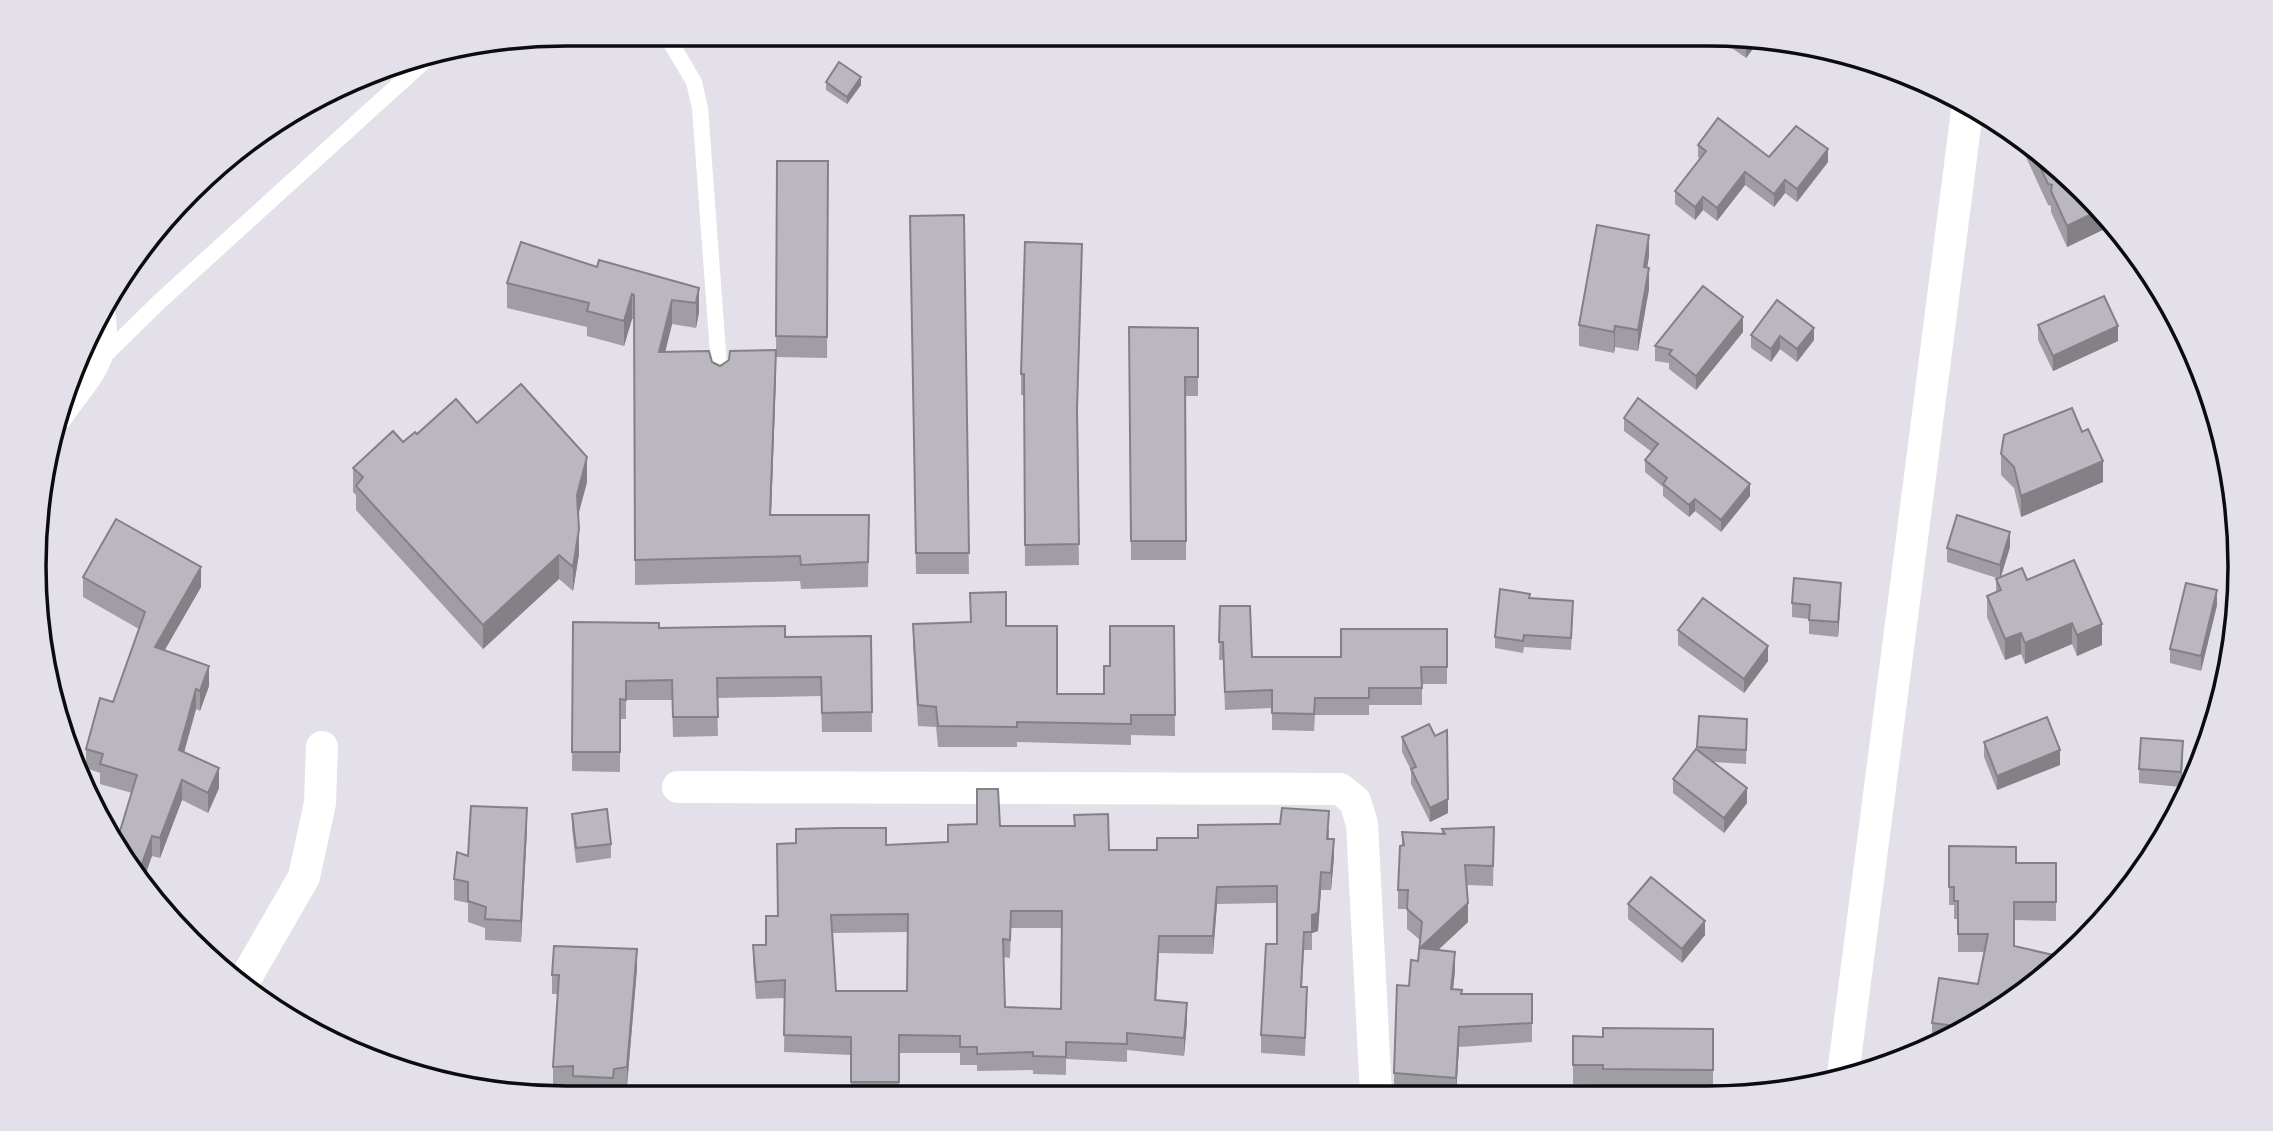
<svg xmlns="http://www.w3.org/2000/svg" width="2273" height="1131" font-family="'Libre Baskerville',serif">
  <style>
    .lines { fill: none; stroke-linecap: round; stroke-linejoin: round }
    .lane { stroke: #fff; stroke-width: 16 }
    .street { stroke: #fff; stroke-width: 32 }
    .wall { fill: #a19da5; fill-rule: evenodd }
    .shaded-wall { fill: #838086 }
    .building { fill: #bbb7c0; stroke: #838086; stroke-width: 2; fill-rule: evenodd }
    .rim { fill: none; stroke: #0c0b0e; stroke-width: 3.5 }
  </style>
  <rect width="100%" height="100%" fill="#e4e0ea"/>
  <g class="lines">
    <g class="lane">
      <path d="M 665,33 L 694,82 L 700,108 L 720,380"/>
      <path d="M 102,358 L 159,302 L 430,56"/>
    </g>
    <g class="street">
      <path d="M 58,414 C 82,378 108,360 99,314"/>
      <path d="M 678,787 L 1340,789 L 1355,801 L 1362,824 L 1376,1094"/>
      <path d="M 244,981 L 304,877 L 320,803 L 322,747"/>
      <path d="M 1843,1075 L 1968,103"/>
    </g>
  </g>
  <g class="wall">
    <path d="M 732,33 L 752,33 L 745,43 Z"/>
    <path d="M 1712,34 L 1742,34 L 1761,38 L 1746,58 Z"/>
    <path d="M 826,82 L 861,85 L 847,104 L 826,90 Z"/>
    <path d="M 2019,135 L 2031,143 L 2111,219 L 2111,226 L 2067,247 L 2051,212 L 2051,206 L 2048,205 L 2019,142 Z"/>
    <path d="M 1698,145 L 1769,157 L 1828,162 L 1797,202 L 1785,193 L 1774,207 L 1745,185 L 1717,221 L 1703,210 L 1695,220 L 1675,204 L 1675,191 L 1700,159 L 1698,157 Z"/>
    <path d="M 777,161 L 828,161 L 827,358 L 776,357 Z"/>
    <path d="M 964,215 L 969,574 L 916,574 L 910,216 Z"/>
    <path d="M 1649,256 L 1647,267 L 1649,289 L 1638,351 L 1615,347 L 1614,353 L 1579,346 L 1579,325 Z"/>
    <path d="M 1082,265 L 1077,423 L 1079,565 L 1025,566 L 1024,395 L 1021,395 L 1021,374 Z"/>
    <path d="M 597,267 L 699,288 L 699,312 L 696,328 L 672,324 L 665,352 L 712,362 L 720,366 L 776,375 L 771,515 L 869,515 L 868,587 L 801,589 L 800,581 L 635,585 L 634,319 L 632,319 L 624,346 L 587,336 L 587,327 L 507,308 L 507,283 Z"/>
    <path d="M 1777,300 L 1814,340 L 1797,362 L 1780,349 L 1771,362 L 1751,348 L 1751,335 Z"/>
    <path d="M 2038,325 L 2118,341 L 2053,371 L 2038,340 Z"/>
    <path d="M 1129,327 L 1198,328 L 1198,396 L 1186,396 L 1186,560 L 1131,560 Z"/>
    <path d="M 1743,332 L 1696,390 L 1669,369 L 1669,363 L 1655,361 L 1655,346 Z"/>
    <path d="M 1624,418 L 1750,496 L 1721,532 L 1695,511 L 1689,517 L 1663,496 L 1663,487 L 1645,472 L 1645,460 L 1652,452 L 1624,431 Z"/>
    <path d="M 477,423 L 587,482 L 578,514 L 579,554 L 573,591 L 559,579 L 483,649 L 356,510 L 356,495 L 353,492 L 353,468 L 417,434 Z"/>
    <path d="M 2001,454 L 2103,482 L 2021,517 L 2014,488 L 2001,475 Z"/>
    <path d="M 2010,547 L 2001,577 L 2027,580 L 2102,645 L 2077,656 L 2072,644 L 2025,664 L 2021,654 L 2005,660 L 1987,617 L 1987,596 L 1996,592 L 1996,579 L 1997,578 L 1947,562 L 1947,548 Z"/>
    <path d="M 83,577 L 201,587 L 164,651 L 209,686 L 200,711 L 196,709 L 184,753 L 219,788 L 208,813 L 182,800 L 160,858 L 152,856 L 120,831 L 132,793 L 100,784 L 100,773 L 86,768 L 86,749 L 113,702 L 139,629 L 83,597 Z"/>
    <path d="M 1841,597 L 1838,637 L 1809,634 L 1809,619 L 1792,617 L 1792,603 Z"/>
    <path d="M 1530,598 L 1573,612 L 1571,650 L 1524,647 L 1523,653 L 1495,648 L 1495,637 Z"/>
    <path d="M 2217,605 L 2201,671 L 2170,663 L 2170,649 Z"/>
    <path d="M 1220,606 L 1252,657 L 1341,657 L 1447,629 L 1447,684 L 1422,684 L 1422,705 L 1369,705 L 1369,715 L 1315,715 L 1314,731 L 1272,730 L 1272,708 L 1225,710 L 1223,660 L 1219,660 Z"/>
    <path d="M 573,622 L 785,637 L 871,636 L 872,732 L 822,732 L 821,696 L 717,698 L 718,736 L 673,737 L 672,700 L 626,700 L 626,719 L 620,719 L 620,772 L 572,771 Z"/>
    <path d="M 913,624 L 1006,626 L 1057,694 L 1104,694 L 1110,666 L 1174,626 L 1175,736 L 1131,735 L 1131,745 L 1017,742 L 1017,747 L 938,747 L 936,727 L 918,726 L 913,645 Z"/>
    <path d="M 1678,630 L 1768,661 L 1744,693 L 1678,645 Z"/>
    <path d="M 1699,716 L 1747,719 L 1746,764 L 1713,762 L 1747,803 L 1724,833 L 1673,793 L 1673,779 L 1697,750 Z"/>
    <path d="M 1402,737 L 1448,813 L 1430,822 L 1411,784 L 1411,770 L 1402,752 Z"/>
    <path d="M 1984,742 L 2060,765 L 1997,790 L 1984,757 Z"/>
    <path d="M 2183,756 L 2181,787 L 2139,783 L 2139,769 Z"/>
    <path d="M 572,814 L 611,844 L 611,858 L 576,863 L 572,828 Z"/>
    <path d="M 1074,815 L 1109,850 L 1157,850 L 1198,838 L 1329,829 L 1329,839 L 1334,857 L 1331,890 L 1321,890 L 1318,931 L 1312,933 L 1312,950 L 1304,950 L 1302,987 L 1307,1005 L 1305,1056 L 1261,1053 L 1261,1035 L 1277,944 L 1277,903 L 1217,904 L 1213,954 L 1159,953 L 1156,1000 L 1187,1021 L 1184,1056 L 1127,1050 L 1127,1062 L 1066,1059 L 1066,1075 L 1033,1074 L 1033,1070 L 977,1071 L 977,1065 L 960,1065 L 960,1053 L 899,1053 L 899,1096 L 851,1096 L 851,1055 L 784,1052 L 785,998 L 756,999 L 753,963 L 753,945 L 766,945 L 778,916 L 948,842 L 1000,826 L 1074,826 ZM 1011,928 L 1062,928 L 1061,1009 L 1005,1007 L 1003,957 L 1010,958 ZM 908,932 L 907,991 L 836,991 L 832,933 Z"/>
    <path d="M 527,829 L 521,942 L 485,940 L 485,928 L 468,922 L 468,903 L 454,900 L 454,879 L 468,856 Z"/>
    <path d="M 1442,829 L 1494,846 L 1493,886 L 1467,885 L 1468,922 L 1438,950 L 1455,971 L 1453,989 L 1462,994 L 1532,994 L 1532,1042 L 1459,1047 L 1456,1094 L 1417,1094 L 1394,1093 L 1394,1073 L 1409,986 L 1418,961 L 1420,940 L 1407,929 L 1407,909 L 1398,909 L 1398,890 L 1402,845 L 1402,832 L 1442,834 Z"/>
    <path d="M 1949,846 L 2016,863 L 2056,863 L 2056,921 L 2014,920 L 2014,946 L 2031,988 L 1938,1042 L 1932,1041 L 1932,1023 L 1978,984 L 1985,952 L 1958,952 L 1958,919 L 1954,919 L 1954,905 L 1949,905 Z"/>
    <path d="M 1628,904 L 1705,935 L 1682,963 L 1628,919 Z"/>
    <path d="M 637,968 L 627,1086 L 614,1087 L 613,1096 L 573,1095 L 573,1085 L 553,1086 L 553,1067 L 558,994 L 552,994 L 552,975 Z"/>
    <path d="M 1713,1029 L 1713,1089 L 1603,1089 L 1603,1085 L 1573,1084 L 1573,1036 L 1603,1037 Z"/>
  </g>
  <g class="shaded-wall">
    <path d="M 745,33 L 752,33 L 745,43 Z"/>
    <path d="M 1752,36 L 1761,38 L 1746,58 L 1746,44 Z"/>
    <path d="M 861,77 L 861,85 L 847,104 L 847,97 Z"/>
    <path d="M 1828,149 L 1828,162 L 1797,202 L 1797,189 Z"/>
    <path d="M 1745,172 L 1745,185 L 1717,221 L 1717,208 Z"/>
    <path d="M 1785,180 L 1785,193 L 1774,207 L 1774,194 Z"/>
    <path d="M 1703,197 L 1703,210 L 1695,220 L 1695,207 Z"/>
    <path d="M 2102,209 L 2111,219 L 2111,226 L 2067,247 L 2067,226 Z"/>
    <path d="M 1649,235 L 1649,256 L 1644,288 L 1644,267 Z"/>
    <path d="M 1649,268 L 1649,289 L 1638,351 L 1638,330 Z"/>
    <path d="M 699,288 L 699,312 L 696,328 L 696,303 Z"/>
    <path d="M 632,294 L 632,319 L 624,346 L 624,321 Z"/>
    <path d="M 672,300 L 672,324 L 659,377 L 659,352 Z"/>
    <path d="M 1743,317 L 1743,332 L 1696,390 L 1696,376 Z"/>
    <path d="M 1615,326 L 1615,347 L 1614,353 L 1614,332 Z"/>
    <path d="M 2118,326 L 2118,341 L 2053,371 L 2053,356 Z"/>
    <path d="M 1814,328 L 1814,340 L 1797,362 L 1797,349 Z"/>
    <path d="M 1780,336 L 1780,349 L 1771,362 L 1771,349 Z"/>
    <path d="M 776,350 L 776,375 L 770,540 L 770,515 Z"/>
    <path d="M 587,457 L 587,482 L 577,520 L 577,495 Z"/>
    <path d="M 2103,461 L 2103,482 L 2021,517 L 2021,496 Z"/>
    <path d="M 1750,484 L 1750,496 L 1721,532 L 1721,520 Z"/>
    <path d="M 1695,499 L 1695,511 L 1689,517 L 1689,505 Z"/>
    <path d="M 579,529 L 579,554 L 573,591 L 573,567 Z"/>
    <path d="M 2010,532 L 2010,547 L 2000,579 L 2000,565 Z"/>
    <path d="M 559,555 L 559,579 L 483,649 L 483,625 Z"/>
    <path d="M 201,567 L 201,587 L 155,667 L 155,647 Z"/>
    <path d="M 1841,583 L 1841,597 L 1838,637 L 1838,622 Z"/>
    <path d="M 2217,590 L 2217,605 L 2201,671 L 2201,656 Z"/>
    <path d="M 2072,623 L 2072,644 L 2025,664 L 2025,643 Z"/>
    <path d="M 2102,624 L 2102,645 L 2077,656 L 2077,635 Z"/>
    <path d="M 2021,633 L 2021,654 L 2005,660 L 2005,639 Z"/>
    <path d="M 1768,646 L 1768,661 L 1744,693 L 1744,679 Z"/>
    <path d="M 209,666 L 209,686 L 200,711 L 200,691 Z"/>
    <path d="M 196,689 L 196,709 L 179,770 L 179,750 Z"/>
    <path d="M 2183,741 L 2183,756 L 2181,787 L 2181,772 Z"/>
    <path d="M 2060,750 L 2060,765 L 1997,790 L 1997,776 Z"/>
    <path d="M 219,768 L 219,788 L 208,813 L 208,793 Z"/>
    <path d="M 182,780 L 182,800 L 160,858 L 160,838 Z"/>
    <path d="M 1747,788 L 1747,803 L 1724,833 L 1724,818 Z"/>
    <path d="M 1448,799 L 1448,813 L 1430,822 L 1430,808 Z"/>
    <path d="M 527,808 L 527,829 L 521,942 L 521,921 Z"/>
    <path d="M 152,836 L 152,856 L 144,879 L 139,872 Z"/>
    <path d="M 1334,839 L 1334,857 L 1331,890 L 1331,873 Z"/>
    <path d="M 1321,872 L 1321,890 L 1318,931 L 1312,933 L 1312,950 L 1312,915 Z"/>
    <path d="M 1217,887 L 1217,904 L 1213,954 L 1213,936 Z"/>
    <path d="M 1468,903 L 1468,922 L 1420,967 L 1420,948 Z"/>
    <path d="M 1705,921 L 1705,935 L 1682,963 L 1682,949 Z"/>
    <path d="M 1159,936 L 1159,953 L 1155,1017 L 1155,1000 Z"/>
    <path d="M 637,949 L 637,968 L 627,1086 L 627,1067 Z"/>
    <path d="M 1455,952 L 1455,971 L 1451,1008 L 1451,989 Z"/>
    <path d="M 1187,1003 L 1187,1021 L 1184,1056 L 1184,1038 Z"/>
    <path d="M 1459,1027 L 1459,1047 L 1456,1094 L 1456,1078 Z"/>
  </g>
  <g class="building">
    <path d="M 1733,34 L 1742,34 L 1752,36 L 1746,44 Z"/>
    <path d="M 839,62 L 861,77 L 847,97 L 826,82 Z"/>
    <path d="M 1718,118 L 1769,157 L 1796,126 L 1828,149 L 1797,189 L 1785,180 L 1774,194 L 1745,172 L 1717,208 L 1703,197 L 1695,207 L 1675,191 L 1706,151 L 1698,145 Z"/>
    <path d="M 2028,141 L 2031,143 L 2102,209 L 2067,226 L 2051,191 L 2052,185 L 2048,184 Z"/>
    <path d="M 777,161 L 828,161 L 827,337 L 776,336 Z"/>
    <path d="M 964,215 L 969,553 L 916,553 L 910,216 Z"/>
    <path d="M 1597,225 L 1649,235 L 1644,267 L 1649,268 L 1638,330 L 1615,326 L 1614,332 L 1579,325 Z"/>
    <path d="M 521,242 L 597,267 L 599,260 L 699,288 L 696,303 L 672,300 L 659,352 L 709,351 L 712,362 L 720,366 L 729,360 L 730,351 L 776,350 L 770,515 L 869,515 L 868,562 L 801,565 L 800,556 L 635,560 L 634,295 L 632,294 L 624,321 L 587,311 L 589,303 L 507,283 Z"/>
    <path d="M 1025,242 L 1082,244 L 1077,409 L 1079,544 L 1025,545 L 1024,374 L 1021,374 Z"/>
    <path d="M 1703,286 L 1743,317 L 1696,376 L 1669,354 L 1672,350 L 1655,346 Z"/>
    <path d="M 2104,296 L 2118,326 L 2053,356 L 2038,325 Z"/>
    <path d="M 1777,300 L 1814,328 L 1797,349 L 1780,336 L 1771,349 L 1751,335 Z"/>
    <path d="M 1129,327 L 1198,328 L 1198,377 L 1185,377 L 1186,541 L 1131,541 Z"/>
    <path d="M 521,384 L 587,457 L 577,495 L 579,529 L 573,567 L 559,555 L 483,625 L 356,486 L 363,477 L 353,468 L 393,431 L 403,442 L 415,432 L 417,434 L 456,399 L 477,423 Z"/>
    <path d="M 1638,398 L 1750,484 L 1721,520 L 1695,499 L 1689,505 L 1663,484 L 1667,478 L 1645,460 L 1658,444 L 1624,418 Z"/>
    <path d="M 2072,408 L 2082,432 L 2088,429 L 2103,461 L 2021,496 L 2014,467 L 2001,454 L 2004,435 Z"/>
    <path d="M 1957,515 L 2010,532 L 2000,565 L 1947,548 Z"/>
    <path d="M 116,519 L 201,567 L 155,647 L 209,666 L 200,691 L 196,689 L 179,750 L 219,768 L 208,793 L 182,780 L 160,838 L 152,836 L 139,872 L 107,827 L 120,831 L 137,775 L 100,764 L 103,754 L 86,749 L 100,698 L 113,702 L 145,612 L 83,577 Z"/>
    <path d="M 2074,560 L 2102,624 L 2077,635 L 2072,623 L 2025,643 L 2021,633 L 2005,639 L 1987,596 L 2001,590 L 1996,579 L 2022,568 L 2027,580 Z"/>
    <path d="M 1794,578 L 1841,583 L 1838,622 L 1809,620 L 1810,605 L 1792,603 Z"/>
    <path d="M 2186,583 L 2217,590 L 2201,656 L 2170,649 Z"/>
    <path d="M 1500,589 L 1530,594 L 1529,598 L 1573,601 L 1571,638 L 1524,635 L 1523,641 L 1495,637 Z"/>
    <path d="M 1006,592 L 1006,626 L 1057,626 L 1057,694 L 1104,694 L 1104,666 L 1110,666 L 1110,626 L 1174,626 L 1175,715 L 1131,715 L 1131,724 L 1017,722 L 1017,727 L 938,726 L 936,707 L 918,705 L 913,624 L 971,622 L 970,593 Z"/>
    <path d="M 1703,598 L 1768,646 L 1744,679 L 1678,630 Z"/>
    <path d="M 1220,606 L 1250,606 L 1252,657 L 1341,657 L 1341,629 L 1447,629 L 1447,667 L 1421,667 L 1422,688 L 1369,688 L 1369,698 L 1315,698 L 1314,714 L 1272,713 L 1272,690 L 1225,692 L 1223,642 L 1219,642 Z"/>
    <path d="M 573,622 L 659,623 L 659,628 L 785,626 L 785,637 L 871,636 L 872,712 L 822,713 L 821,677 L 717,678 L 718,717 L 673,717 L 672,680 L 626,681 L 626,700 L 620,699 L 620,752 L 572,752 Z"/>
    <path d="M 1699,716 L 1747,719 L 1746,750 L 1697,747 Z"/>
    <path d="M 2047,717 L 2060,750 L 1997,776 L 1984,742 Z"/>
    <path d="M 1429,724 L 1435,736 L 1447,730 L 1448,799 L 1430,808 L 1411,769 L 1416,767 L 1402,737 Z"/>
    <path d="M 2141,738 L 2183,741 L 2181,772 L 2139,769 Z"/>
    <path d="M 1696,749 L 1747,788 L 1724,818 L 1673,779 Z"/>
    <path d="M 977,789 L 998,789 L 1000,826 L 1075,826 L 1074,815 L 1108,814 L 1109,850 L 1157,850 L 1157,838 L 1198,838 L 1198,825 L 1280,824 L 1282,808 L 1329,811 L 1327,839 L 1334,839 L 1331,873 L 1321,872 L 1318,913 L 1312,915 L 1312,932 L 1304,932 L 1301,987 L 1307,987 L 1305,1038 L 1261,1035 L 1266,944 L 1277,944 L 1277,886 L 1217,887 L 1213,936 L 1159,936 L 1155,1000 L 1187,1003 L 1184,1038 L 1127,1033 L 1127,1044 L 1066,1042 L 1066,1057 L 1033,1056 L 1033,1052 L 977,1054 L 977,1047 L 960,1047 L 960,1036 L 899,1035 L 899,1082 L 851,1082 L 851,1037 L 784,1035 L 785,980 L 756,982 L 753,945 L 766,945 L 766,916 L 778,916 L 777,844 L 796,843 L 796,829 L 840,828 L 886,828 L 886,845 L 948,842 L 948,825 L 977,824 ZM 1011,911 L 1062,911 L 1061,1009 L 1005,1007 L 1003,939 L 1010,940 ZM 908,914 L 907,991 L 836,991 L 831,915 Z"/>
    <path d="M 471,806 L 527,808 L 521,921 L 485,919 L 486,907 L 468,901 L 468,882 L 454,879 L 457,852 L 468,856 Z"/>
    <path d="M 607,809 L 611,844 L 576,848 L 572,814 Z"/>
    <path d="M 1494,827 L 1493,866 L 1465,865 L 1468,903 L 1420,948 L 1455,952 L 1451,989 L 1462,990 L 1461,994 L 1532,994 L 1532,1023 L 1459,1027 L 1456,1078 L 1394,1073 L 1397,985 L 1409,986 L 1411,960 L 1418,961 L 1422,922 L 1407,909 L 1408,890 L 1398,890 L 1400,846 L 1404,845 L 1402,832 L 1445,834 L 1442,829 Z"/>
    <path d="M 1949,846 L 2016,847 L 2016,863 L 2056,863 L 2056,902 L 2014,902 L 2014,946 L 2062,957 L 2031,988 L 1963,1027 L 1932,1023 L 1939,978 L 1978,984 L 1988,934 L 1958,934 L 1958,901 L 1954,901 L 1954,887 L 1949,887 Z"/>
    <path d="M 1651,877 L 1705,921 L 1682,949 L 1628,904 Z"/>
    <path d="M 554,946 L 637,949 L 627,1067 L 614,1069 L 613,1078 L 573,1076 L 573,1066 L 553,1067 L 559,975 L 552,975 Z"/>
    <path d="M 1603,1028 L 1713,1029 L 1713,1070 L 1603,1069 L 1603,1065 L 1573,1065 L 1573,1036 L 1603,1037 Z"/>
  </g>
  <path d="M0 0H2273V1131H0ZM566 46H1708A520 520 0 0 1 2228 566V566A520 520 0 0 1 1708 1086H566A520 520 0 0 1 46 566V566A520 520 0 0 1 566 46Z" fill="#e4e0ea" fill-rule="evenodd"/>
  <path class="rim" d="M566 46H1708A520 520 0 0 1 2228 566V566A520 520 0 0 1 1708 1086H566A520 520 0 0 1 46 566V566A520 520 0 0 1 566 46Z"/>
</svg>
